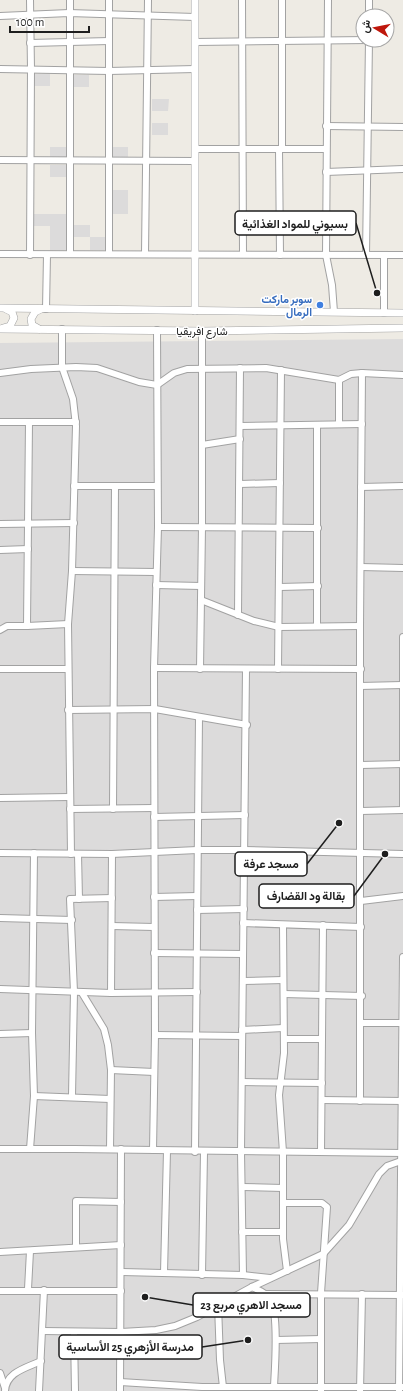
<svg xmlns="http://www.w3.org/2000/svg" width="403" height="1391" font-family="'Alegreya Sans',Vazirmatn,sans-serif">
  <style>
    .residential { fill: #dcdbdb }
    .lines { fill: none; stroke-linecap: round; stroke-linejoin: round }
    .minor-casing { stroke: #a2a2a2; stroke-width: 8 }
    .tertiary-casing { stroke: #a2a2a2; stroke-width: 8 }
    .minor { stroke: #fff; stroke-width: 6 }
    .tertiary { stroke: #fff; stroke-width: 7 }
    .shop-dot { fill: #3f7fe0; stroke: #fff; stroke-width: 1.5 }
    .labels { text-anchor: middle; stroke-width: 3; stroke-linejoin: round; paint-order: stroke }
    .shop-label { font-size: 11px; font-weight: bold; fill: #366cbe; stroke: #fff; text-anchor: end }
    .street-label { font-size: 11px; fill: #1e1e1e; stroke: #fff }
    .leader { fill: none; stroke: #1e1e1e; stroke-width: 1.5 }
    .callout-dot { fill: #1e1e1e; stroke: #fff; stroke-width: 1.5 }
    .callout { fill: #fff; stroke: #1e1e1e; stroke-width: 1.5 }
    .callout-label { font-size: 12px; text-anchor: middle; font-weight: bold; fill: #1e1e1e }
  </style>
  <rect width="100%" height="100%" fill="#eeebe4"/>
  <g class="residential">
    <rect x="34" y="74" width="16" height="12"/>
    <rect x="73" y="75" width="16" height="12"/>
    <path d="M 152,99 L 169,99 L 168,111 L 152,111 Z"/>
    <rect x="152" y="123" width="16" height="12"/>
    <rect x="50" y="147" width="16" height="12"/>
    <rect x="112" y="147" width="16" height="12"/>
    <rect x="50" y="165" width="16" height="12"/>
    <rect x="112" y="190" width="16" height="24"/>
    <path d="M 34,214 L 66,214 L 66,250 L 50,250 L 50,226 L 34,226 Z"/>
    <path d="M 74,225 L 90,225 L 90,237 L 106,237 L 106,250 L 90,250 L 90,237 L 74,237 Z"/>
    <path d="M 403,339 L 403,1391 L 0,1391 L 0,343 Z"/>
  </g>
  <g class="lines">
    <g class="minor-casing">
      <g id="minor">
        <path d="M 70,0 L 70,254"/>
        <path d="M 242,0 L 243,254"/>
        <path d="M 328,0 L 326,255 L 332,285 L 334,312"/>
        <path d="M 0,16 L 69,13 L 195,17"/>
        <path d="M 369,16 L 369,0"/>
        <path d="M 195,42 L 369,40"/>
        <path d="M 30,43 L 109,41"/>
        <path d="M 0,69 L 109,71 L 195,69"/>
        <path d="M 326,126 L 403,127"/>
        <path d="M 195,149 L 326,149"/>
        <path d="M 279,149 L 280,255"/>
        <path d="M 282,149 L 282,0"/>
        <path d="M 0,160 L 195,161"/>
        <path d="M 326,172 L 403,169"/>
        <path d="M 109,253 L 109,0"/>
        <path d="M 0,254 L 403,255"/>
        <path d="M 145,254 L 148,0"/>
        <path d="M 30,255 L 31,69 L 30,0"/>
        <path d="M 366,255 L 369,40"/>
        <path d="M 384,256 L 384,313"/>
        <path d="M 46,309 L 47,255"/>
        <path d="M 62,329 L 62,367 L 73,399 L 76,426 L 72,571 L 68,624 L 71,854"/>
        <path d="M 0,373 L 31,369 L 76,367 L 97,368 L 139,382 L 157,385 L 174,373 L 187,369 L 266,368 L 339,380 L 351,374 L 362,373 L 403,375"/>
        <path d="M 0,422 L 76,422"/>
        <path d="M 339,424 L 339,380"/>
        <path d="M 317,425 L 317,626"/>
        <path d="M 240,426 L 362,424"/>
        <path d="M 202,445 L 240,439"/>
        <path d="M 240,484 L 280,483"/>
        <path d="M 74,486 L 157,486"/>
        <path d="M 361,487 L 403,486"/>
        <path d="M 0,524 L 74,523"/>
        <path d="M 158,527 L 318,528"/>
        <path d="M 0,550 L 28,549"/>
        <path d="M 361,567 L 403,568"/>
        <path d="M 72,571 L 156,572"/>
        <path d="M 156,585 L 201,586"/>
        <path d="M 280,587 L 318,586"/>
        <path d="M 201,600 L 254,621 L 279,627 L 360,626"/>
        <path d="M 238,615 L 240,368"/>
        <path d="M 27,626 L 68,624"/>
        <path d="M 0,630 L 7,626 L 27,626 L 29,422"/>
        <path d="M 403,637 L 403,807"/>
        <path d="M 154,668 L 361,669"/>
        <path d="M 0,669 L 68,669"/>
        <path d="M 200,669 L 202,527 L 202,331"/>
        <path d="M 278,669 L 281,370"/>
        <path d="M 360,686 L 402,685"/>
        <path d="M 68,710 L 155,709 L 247,725"/>
        <path d="M 361,765 L 403,764"/>
        <path d="M 0,798 L 70,797"/>
        <path d="M 70,809 L 154,808"/>
        <path d="M 113,809 L 115,486"/>
        <path d="M 361,811 L 403,810"/>
        <path d="M 154,817 L 245,815"/>
        <path d="M 0,853 L 112,854 L 197,850 L 244,850 L 403,854"/>
        <path d="M 78,854 L 79,899"/>
        <path d="M 154,897 L 197,896"/>
        <path d="M 361,901 L 403,896"/>
        <path d="M 197,910 L 244,909"/>
        <path d="M 0,918 L 72,920"/>
        <path d="M 243,923 L 361,927"/>
        <path d="M 283,925 L 284,1053 L 279,1095 L 283,1152 L 283,1239 L 287,1271"/>
        <path d="M 112,926 L 154,927"/>
        <path d="M 154,953 L 243,954"/>
        <path d="M 243,981 L 283,980"/>
        <path d="M 0,989 L 111,993 L 197,992"/>
        <path d="M 82,993 L 104,1029 L 108,1045 L 111,1070 L 110,1149"/>
        <path d="M 111,993 L 112,854"/>
        <path d="M 284,994 L 362,996"/>
        <path d="M 361,1023 L 401,1023"/>
        <path d="M 242,1030 L 283,1028"/>
        <path d="M 0,1034 L 32,1033"/>
        <path d="M 155,1035 L 242,1036"/>
        <path d="M 284,1039 L 322,1039"/>
        <path d="M 111,1070 L 154,1072"/>
        <path d="M 242,1082 L 322,1083"/>
        <path d="M 34,1096 L 110,1099"/>
        <path d="M 72,1096 L 74,992 L 70,899 L 112,898"/>
        <path d="M 322,1100 L 403,1101"/>
        <path d="M 360,1101 L 360,626 L 362,373"/>
        <path d="M 0,1149 L 75,1149 L 403,1153"/>
        <path d="M 30,1149 L 34,1096 L 32,1033 L 34,853"/>
        <path d="M 153,1150 L 155,1035 L 154,668 L 158,527 L 157,330"/>
        <path d="M 195,1152 L 199,717"/>
        <path d="M 321,1152 L 323,925"/>
        <path d="M 242,1187 L 283,1188"/>
        <path d="M 283,1203 L 322,1203 L 327,1207 L 321,1293 L 321,1391"/>
        <path d="M 242,1232 L 283,1232"/>
        <path d="M 76,1247 L 76,1201 L 121,1202"/>
        <path d="M 0,1252 L 121,1245"/>
        <path d="M 122,1272 L 243,1275 L 270,1278"/>
        <path d="M 164,1273 L 167,1151"/>
        <path d="M 202,1275 L 204,1152"/>
        <path d="M 243,1275 L 241,1152 L 246,669"/>
        <path d="M 252,1287 C 258,1290 265,1292 270,1299 C 279,1312 275,1368 274,1386"/>
        <path d="M 28,1289 L 30,1251"/>
        <path d="M 0,1291 L 121,1291"/>
        <path d="M 266,1294 L 402,1295"/>
        <path d="M 218,1305 L 220,1360 L 223,1387"/>
        <path d="M 43,1331 L 121,1332 L 156,1330 L 175,1326 L 197,1317 L 252,1287 L 323,1254 L 349,1225 L 379,1174 L 387,1166 L 401,1161"/>
        <path d="M 74,1332 L 75,1391"/>
        <path d="M 276,1340 L 321,1339"/>
        <path d="M 0,1373 L 5,1388"/>
        <path d="M 120,1382 L 202,1387 L 402,1387"/>
        <path d="M 5,1391 C 6,1372 26,1368 41,1361"/>
        <path d="M 39,1391 L 44,1290"/>
        <path d="M 120,1391 L 121,1149"/>
        <path d="M 360,1391 L 362,1294"/>
        <path d="M 399,1391 L 403,957"/>
      </g>
    </g>
    <g class="tertiary-casing">
      <g id="tertiary">
        <path d="M 0,308 L 403,313"/>
        <path d="M 195,311 L 195,0"/>
        <path d="M 3,328 L 10,326 L 14,318 L 12,312 L 6,309"/>
        <path d="M 0,329 L 202,331 L 403,328"/>
        <path d="M 39,329 L 32,325 L 31,319 L 35,312 L 41,309"/>
      </g>
    </g>
    <use href="#minor" class="minor"/>
    <use href="#tertiary" class="tertiary"/>
  </g>
  <circle class="shop-dot" cx="320" cy="305" r="4"/>
  <g class="labels">
    <g class="shop-label">
      <text x="312" y="303">سوبر ماركت<tspan x="312" dy="13">الرمال</tspan></text>
    </g>
    <g class="street-label">
      <text x="202" y="335">شارع افريقيا</text>
    </g>
  </g>
  <path class="leader" d="M377 293L356 223M339 823L307 864M385 854L354 896M145 1297L193 1305M248 1340L202 1347"/>
  <g class="callout-dot">
    <circle cx="377" cy="293" r="4"/>
    <circle cx="339" cy="823" r="4"/>
    <circle cx="385" cy="854" r="4"/>
    <circle cx="145" cy="1297" r="4"/>
    <circle cx="248" cy="1340" r="4"/>
  </g>
  <g class="callout">
    <rect x="235" y="211" width="121" height="24" rx="4"/>
    <rect x="235" y="852" width="72" height="24" rx="4"/>
    <rect x="259" y="884" width="95" height="24" rx="4"/>
    <rect x="193" y="1293" width="117" height="24" rx="4"/>
    <rect x="59" y="1335" width="143" height="24" rx="4"/>
  </g>
  <g class="callout-label">
    <text x="295" y="228">بسيوني للمواد الغذائية</text>
    <text x="271" y="868">مسجد عرفة</text>
    <text x="306" y="900">بقالة ود القضارف</text>
    <text x="251" y="1309">مسجد الاهري مربع 23</text>
    <text x="130" y="1351">مدرسة الأزهري 25 الأساسية</text>
  </g>
  <g transform="translate(375 28) rotate(280)"><circle r="19" fill="#ffffff" stroke="#a5a5a5"/>
  <path d="M0-3L7 15L0 10L-7 15Z" fill="#bf170c"/>
  <text y="-6" font-size="11" font-weight="bold" text-anchor="middle" fill="#1e1e1e">ش</text>
  </g>
  <path d="M10 26v6h79v-6" fill="none" stroke="#1e1e1e" stroke-width="2"/>
  <text x="16" y="26" font-size="12" fill="#1e1e1e" stroke="#ffffff" stroke-width="3" paint-order="stroke">100 m</text>
</svg>
